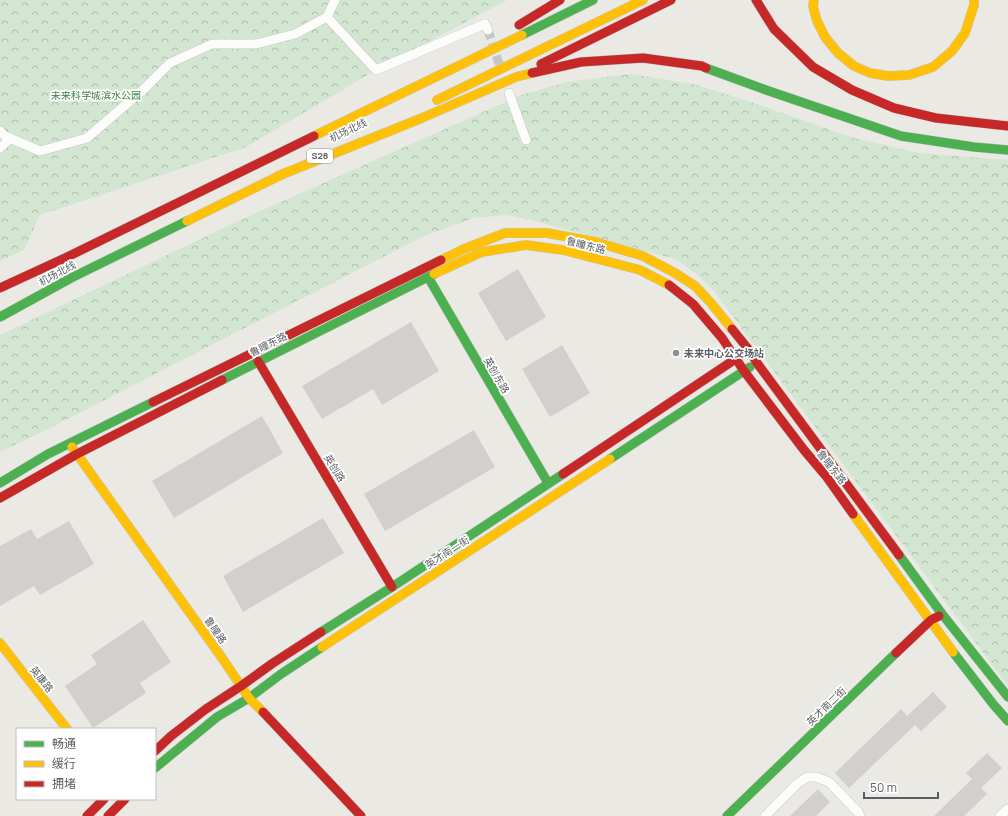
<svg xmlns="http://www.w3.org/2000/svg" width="1008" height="816" font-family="Manrope,'Noto Sans SC',sans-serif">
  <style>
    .forest { fill: url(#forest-crowns) }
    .building { fill: #d1d0cd }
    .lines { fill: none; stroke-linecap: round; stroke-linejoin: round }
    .street-tunnel { stroke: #c6c6c4; stroke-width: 9; stroke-dasharray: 9 4.5; stroke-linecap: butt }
    .street-casing { stroke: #c7c7c7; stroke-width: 10 }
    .fast-casing { stroke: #c6c6c4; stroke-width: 10 }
    .slow-casing { stroke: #c6c6c4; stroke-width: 10 }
    .jam-casing { stroke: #c6c6c4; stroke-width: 10 }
    .street { stroke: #fcfcfb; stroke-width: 9 }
    .fast { stroke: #4caf50; stroke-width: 9 }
    .slow { stroke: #ffc107; stroke-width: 9 }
    .jam { stroke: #c62828; stroke-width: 9 }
    .poi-dot { fill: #8c8e90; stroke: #fff; stroke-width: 1.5 }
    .labels { text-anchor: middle; stroke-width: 3.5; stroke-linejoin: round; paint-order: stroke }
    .shield { fill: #fff; stroke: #8c8e91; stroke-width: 1 }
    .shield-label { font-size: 9px; font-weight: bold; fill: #5a5d62 }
    .park-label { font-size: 10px; fill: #398241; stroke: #fff }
    .street-label { font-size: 10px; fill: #5a5d62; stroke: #fff }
    .poi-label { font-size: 10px; font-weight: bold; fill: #5a5d62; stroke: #fff; text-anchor: start }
  </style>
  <defs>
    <pattern id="forest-crowns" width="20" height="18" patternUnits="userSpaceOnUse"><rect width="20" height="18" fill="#d2e6d1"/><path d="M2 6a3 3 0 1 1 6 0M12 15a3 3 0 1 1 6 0" fill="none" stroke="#adbead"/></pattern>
  </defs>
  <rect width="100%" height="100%" fill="#eae9e4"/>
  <g class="forest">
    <path d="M 0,0 L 507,0 L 376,70 L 246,147 L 40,215 L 24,250 L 0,261 Z"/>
    <path d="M 630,74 L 693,84 L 748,101 L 854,138 L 920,153 L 1008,160 L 1008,686 L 714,291 L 694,272 L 675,259 L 535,221 L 507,215 L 474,218 L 424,236 L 52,427 L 0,452 L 0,335 L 238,221 L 521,95 L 567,82 Z"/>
  </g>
  <g class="building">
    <path d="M 518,269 L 546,317 L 506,341 L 478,293 Z"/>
    <path d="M 411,322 L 439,371 L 382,405 L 373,389 L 322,419 L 302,386 Z"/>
    <path d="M 562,345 L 590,393 L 550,417 L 522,369 Z"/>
    <path d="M 262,416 L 283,453 L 174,518 L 152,481 Z"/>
    <path d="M 474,430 L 495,467 L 385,531 L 364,494 Z"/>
    <path d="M 323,518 L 344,553 L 243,612 L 223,576 Z"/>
    <path d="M 69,521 L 94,564 L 40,595 L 34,586 L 0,606 L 0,546 L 31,529 L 37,539 Z"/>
    <path d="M 143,620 L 171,662 L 140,683 L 146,693 L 93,728 L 65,686 L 97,664 L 91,655 Z"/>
    <path d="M 933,692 L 947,707 L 921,731 L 915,725 L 849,788 L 835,773 L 901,709 L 907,716 Z"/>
    <path d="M 987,753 L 1002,768 L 981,788 L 987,794 L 964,816 L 934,816 L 972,779 L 966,773 Z"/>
    <path d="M 818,789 L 830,802 L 816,816 L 790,816 Z"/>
  </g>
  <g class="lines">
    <path class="street-tunnel" d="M 488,30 L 502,73"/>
    <g class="street-casing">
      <g id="street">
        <path d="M 327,17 L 376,70 L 485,24 L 488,30"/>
        <path d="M 509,93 L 526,140"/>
        <path d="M 0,131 L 5,136 L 40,151 L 87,138 L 144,89 L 170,63 L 212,44 L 256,44 L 295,34 L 327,17 L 335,0"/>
        <path d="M 0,148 L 11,138"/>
        <path d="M 765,816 L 798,783 L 807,777 L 816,777 L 829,782 L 858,812 L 860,816"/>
        <path d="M 1000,816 L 1008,809"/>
      </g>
    </g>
    <g class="fast-casing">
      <g id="fast">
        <path d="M 522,35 L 593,0"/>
        <path d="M 706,68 L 766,90 L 901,136 L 974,147 L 1008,150"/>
        <path d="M 428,277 L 548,483"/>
        <path d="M 0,317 L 71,278 L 187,221"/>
        <path d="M 222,380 L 434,274"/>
        <path d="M 610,459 L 750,367"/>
        <path d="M 0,483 L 48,454 L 153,402"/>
        <path d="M 899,555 L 942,614 L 1008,697"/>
        <path d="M 321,632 L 392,587 L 563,474"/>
        <path d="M 953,652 L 993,704 L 1008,721"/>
        <path d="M 155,768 L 217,717 L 249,698 L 281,674 L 322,647"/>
        <path d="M 727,816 L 896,653"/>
      </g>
    </g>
    <g class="slow-casing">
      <g id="slow">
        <path d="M 814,0 L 813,6 L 817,21 L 825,37 L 838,53 L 854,66 L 870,73 L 888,76 L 909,75 L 933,67 L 952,51 L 965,33 L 974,5 L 974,0"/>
        <path d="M 437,100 L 643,0"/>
        <path d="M 314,136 L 522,35"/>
        <path d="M 278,176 L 422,118 L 516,77 L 532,73"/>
        <path d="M 187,221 L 287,172"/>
        <path d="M 441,260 L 464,249 L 505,233 L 547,233 L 596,242 L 643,256 L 675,273 L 695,286 L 711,303 L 732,329"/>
        <path d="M 434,274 L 482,252 L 526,245 L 563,250 L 640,270 L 669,285"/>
        <path d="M 72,447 L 222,658 L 249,698 L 263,712"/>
        <path d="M 853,514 L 953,652"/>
        <path d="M 0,643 L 67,729"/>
        <path d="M 322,647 L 610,459"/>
      </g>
    </g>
    <g class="jam-casing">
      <g id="jam">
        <path d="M 756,0 L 774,29 L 813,67 L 852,90 L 894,108 L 936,118 L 1008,126"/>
        <path d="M 519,25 L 560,0"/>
        <path d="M 541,64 L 671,0"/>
        <path d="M 532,73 L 581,62 L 643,58 L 702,66 L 706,68"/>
        <path d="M 669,285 L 693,304 L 722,338 L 744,371 L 804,450 L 826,476 L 853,514"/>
        <path d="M 0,288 L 65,258 L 314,136"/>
        <path d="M 732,329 L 749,350 L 757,363 L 899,555"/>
        <path d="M 258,361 L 392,587"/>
        <path d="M 153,402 L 441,260"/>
        <path d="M 563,474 L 743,354"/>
        <path d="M 0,498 L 77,454 L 222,380"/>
        <path d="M 896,653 L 931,620 L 939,616"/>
        <path d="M 263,712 L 361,816"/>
        <path d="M 155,751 L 171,736 L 206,709 L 241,686 L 273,663 L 321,632"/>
        <path d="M 87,816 L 104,799"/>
        <path d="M 108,816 L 125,799"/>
      </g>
    </g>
    <use href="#street" class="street"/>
    <use href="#fast" class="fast"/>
    <use href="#slow" class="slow"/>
    <use href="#jam" class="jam"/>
  </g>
  <circle class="poi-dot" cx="676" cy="353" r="4"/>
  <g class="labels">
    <rect class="shield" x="307" y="149" width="26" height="14" rx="3"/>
    <g class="shield-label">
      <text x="320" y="159">S28</text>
    </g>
    <g class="park-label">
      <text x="96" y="99">未来科学城滨水公园</text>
    </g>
    <g class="street-label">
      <text transform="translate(348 130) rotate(-26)" y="4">机场北线</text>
      <text transform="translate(586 245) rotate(14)" y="4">鲁瞳东路</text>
      <text transform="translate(57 273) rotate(-28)" y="4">机场北线</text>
      <text transform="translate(268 344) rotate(-27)" y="4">鲁瞳东路</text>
      <text transform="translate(497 375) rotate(60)" y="4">英创东路</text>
      <text transform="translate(832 467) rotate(52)" y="4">鲁瞳东路</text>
      <text transform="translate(335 468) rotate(59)" y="4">英创路</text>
      <text transform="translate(447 552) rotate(-33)" y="4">英才南一街</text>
      <text transform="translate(216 630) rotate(55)" y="4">鲁瞳路</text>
      <text transform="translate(42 679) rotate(52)" y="4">英康路</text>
      <text transform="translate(826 706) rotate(-44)" y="4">英才南二街</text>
    </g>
    <g class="poi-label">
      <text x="684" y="357">未来中心公交场站</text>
    </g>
  </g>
  <rect x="16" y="728" width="140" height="72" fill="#ffffff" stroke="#bdbec0"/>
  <rect x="24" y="741" width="20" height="6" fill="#4caf50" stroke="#bdbec0"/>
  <text x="52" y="748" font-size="12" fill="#5a5d62">畅通</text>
  <rect x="24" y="761" width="20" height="6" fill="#ffc107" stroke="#bdbec0"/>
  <text x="52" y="768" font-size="12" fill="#5a5d62">缓行</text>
  <rect x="24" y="781" width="20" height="6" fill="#c62828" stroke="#bdbec0"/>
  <text x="52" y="788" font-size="12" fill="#5a5d62">拥堵</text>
  <path d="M864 792v6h74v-6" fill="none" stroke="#5a5d62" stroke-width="2"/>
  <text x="870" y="792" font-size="12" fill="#5a5d62" stroke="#ffffff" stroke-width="3" paint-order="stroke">50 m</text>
</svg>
